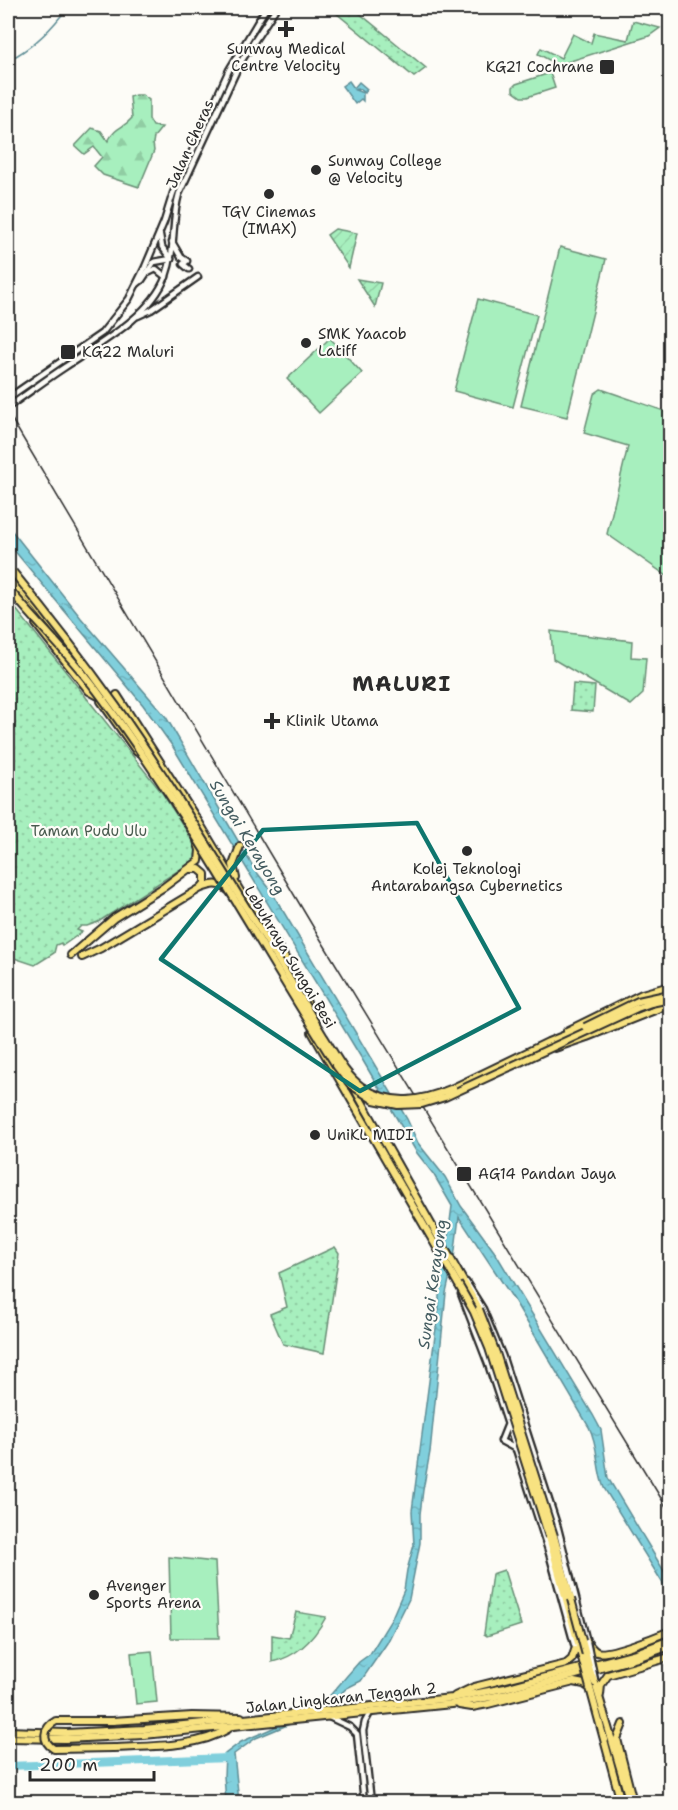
<svg xmlns="http://www.w3.org/2000/svg" width="678" height="1810" font-family="'Shantell Sans',sans-serif">
  <style>
    .grass { fill: #a7efbe; stroke: #698d74; stroke-width: 1.5 }
    .forest { fill: url(#forest-firs); stroke: #698d74; stroke-width: 1.5 }
    .park { fill: url(#park-dots); stroke: #698d74; stroke-width: 1.5 }
    .garden { fill: url(#garden-furrows); stroke: #698d74; stroke-width: 1.5 }
    .water { fill: url(#water-ripples); stroke: #5e8d95; stroke-width: 1.5 }
    .lines { fill: none; stroke-linecap: round; stroke-linejoin: round }
    .stream { stroke: #5e8d95; stroke-width: 1.5 }
    .river { stroke: #80cfdc; stroke-width: 8 }
    .secondary-casing { stroke: #2b2b2b; stroke-width: 9 }
    .highway-casing { stroke: #2b2b2b; stroke-width: 10 }
    .secondary { stroke: #fdfcf7; stroke-width: 4.5 }
    .highway { stroke: #f8e281; stroke-width: 6 }
    .tram { stroke: #2b2b2b; stroke-width: 1.5 }
    .secondary-bridge-casing { stroke: #2b2b2b; stroke-width: 9; stroke-linecap: butt }
    .highway-bridge-casing { stroke: #2b2b2b; stroke-width: 10; stroke-linecap: butt }
    .secondary-bridge { stroke: #fdfcf7; stroke-width: 4.5 }
    .highway-bridge { stroke: #f8e281; stroke-width: 6 }
    .marked { fill: none; stroke: #0f766e; stroke-width: 4.5; stroke-linejoin: round }
    .poi-dot { fill: #2b2b2b; stroke: #fdfcf7; stroke-width: 2 }
    .labels { text-anchor: middle; stroke-width: 4.5; stroke-linejoin: round; paint-order: stroke }
    .poi-label { font-size: 15px; fill: #2b2b2b; stroke: #fdfcf7; text-anchor: start }
    .street-label { font-size: 15px; fill: #2b2b2b; stroke: #fdfcf7 }
    .park-label { font-size: 15px; fill: #4a5c50; stroke: #fdfcf7 }
    .water-label { font-size: 16px; font-style: italic; fill: #445c60; stroke: #fdfcf7 }
    .district-label { font-size: 21px; font-weight: bold; letter-spacing: 1.5px; fill: #2b2b2b; stroke: #fdfcf7 }
  </style>
  <defs>
    <pattern id="forest-firs" width="22" height="20" patternUnits="userSpaceOnUse" patternTransform="scale(1.5)"><rect width="22" height="20" fill="#a7efbe"/><path d="M5 1l3.5 6h-7zM16 11l3.5 6h-7z" fill="#90cda3"/></pattern>
    <pattern id="park-dots" width="8" height="8" patternUnits="userSpaceOnUse" patternTransform="scale(1.5)"><rect width="8" height="8" fill="#a7efbe"/><path d="M2 2h.1M6 6h.1" fill="none" stroke="#90cda3" stroke-width="1.8" stroke-linecap="round"/></pattern>
    <pattern id="garden-furrows" width="10" height="10" patternUnits="userSpaceOnUse" patternTransform="scale(1.5)"><rect width="10" height="10" fill="#a7efbe"/><path d="M-1 1l2-2M0 10L10 0M9 11l2-2" fill="none" stroke="#90cda3"/></pattern>
    <pattern id="water-ripples" width="26" height="14" patternUnits="userSpaceOnUse" patternTransform="scale(1.5)"><rect width="26" height="14" fill="#80cfdc"/><path d="M2 4q2-2 4 0t4 0M15 11q2-2 4 0t4 0" fill="none" stroke="#6fb2bd"/></pattern>
  </defs>
  <rect width="100%" height="100%" fill="#fdfcf7"/>
  <filter id="ink" filterUnits="userSpaceOnUse"><feTurbulence type="fractalNoise" baseFrequency=".0167" numOctaves="2"/><feDisplacementMap in="SourceGraphic" scale="12" xChannelSelector="R" yChannelSelector="G"/><feConvolveMatrix kernelMatrix="1 2 1 2 8 2 1 2 1" color-interpolation-filters="sRGB"/></filter>
  <g filter="url(#ink)">
    <g class="grass">
      <path d="M 633,21 L 660,28 L 649,36 L 558,65 L 538,54 L 541,48 L 561,58 L 573,34 L 591,43 L 594,33 L 628,40 Z"/>
      <path d="M 550,73 L 555,88 L 527,97 L 521,97 L 513,91 L 513,87 L 516,84 Z"/>
      <path d="M 560,247 L 606,259 L 567,417 L 521,406 Z"/>
      <path d="M 478,299 L 537,315 L 513,407 L 454,391 Z"/>
      <path d="M 330,338 L 362,373 L 319,413 L 287,379 Z"/>
      <path d="M 601,389 L 670,413 L 670,566 L 667,576 L 607,534 L 628,446 L 584,433 L 594,394 Z"/>
      <path d="M 551,631 L 632,641 L 631,657 L 646,658 L 643,694 L 631,705 L 553,659 Z"/>
      <path d="M 169,1557 L 215,1562 L 219,1638 L 171,1638 Z"/>
      <path d="M 152,1651 L 157,1702 L 136,1704 L 131,1653 Z"/>
    </g>
    <path class="forest" d="M 135,95 L 142,95 L 149,100 L 149,119 L 153,126 L 162,127 L 154,137 L 153,143 L 154,151 L 139,187 L 103,175 L 94,166 L 102,157 L 94,147 L 84,154 L 75,146 L 92,128 L 101,131 L 108,141 C 116,126 124,128 132,118 L 130,97 Z"/>
    <g class="park">
      <path d="M 330,8 L 353,8 L 426,68 L 414,77 Z"/>
      <path d="M 8,599 L 163,794 L 195,844 L 197,852 L 195,860 L 98,922 L 87,926 L 81,926 L 77,930 L 82,932 L 62,946 L 61,943 L 56,945 L 54,953 L 35,965 L 8,956 Z"/>
      <path d="M 573,684 L 595,686 L 593,712 L 571,710 Z"/>
      <path d="M 335,1247 L 339,1253 L 324,1353 L 283,1344 L 270,1314 L 287,1307 L 279,1273 Z"/>
      <path d="M 504,1570 L 521,1625 L 487,1636 L 484,1634 L 492,1574 Z"/>
      <path d="M 296,1612 L 326,1617 C 314,1639 297,1657 272,1662 L 272,1635 L 289,1638 Z"/>
    </g>
    <g class="garden">
      <path d="M 335,229 L 357,233 L 349,268 L 327,235 Z"/>
      <path d="M 357,279 L 381,283 L 375,307 Z"/>
    </g>
    <g class="water">
      <path d="M 349,81 L 354,88 L 359,82 L 367,89 L 365,93 L 360,89 L 355,90 L 363,93 L 363,101 L 361,99 L 355,104 L 342,86 Z"/>
      <path d="M 8,526 L 81,618 L 166,717 L 255,870 L 270,889 L 407,1119 L 418,1143 L 445,1177 L 461,1206 L 496,1254 L 593,1415 L 601,1430 L 608,1478 L 670,1581 L 670,1595 L 604,1488 C 596,1468 599,1447 589,1427 L 514,1300 L 459,1217 L 454,1258 L 446,1293 L 430,1452 L 423,1490 L 420,1514 L 420,1543 L 409,1599 L 387,1643 L 361,1681 L 347,1688 L 321,1711 L 256,1738 L 234,1754 L 239,1802 L 226,1802 L 224,1776 L 225,1754 L 241,1742 L 312,1711 L 326,1700 L 359,1662 L 370,1654 L 391,1620 L 404,1590 L 407,1570 L 414,1545 L 412,1511 L 439,1305 L 439,1280 L 446,1252 L 452,1206 L 434,1175 L 417,1153 L 362,1059 L 173,747 L 143,705 L 8,543 Z"/>
    </g>
    <g class="lines">
      <path class="stream" d="M 8,55 L 16,56 C 36,44 54,26 67,8"/>
      <path class="river" d="M 8,1766 L 229,1758"/>
      <g class="secondary-casing">
        <g id="secondary">
          <path d="M 160,235 L 162,247 L 171,259"/>
          <path d="M 172,242 L 181,257 L 187,261 L 183,264 L 189,269"/>
          <path d="M 148,273 L 156,269 L 166,277"/>
          <path d="M 137,284 L 142,280 L 154,262 L 171,259"/>
          <path d="M 138,316 L 151,310 L 198,277"/>
          <path d="M 8,398 L 102,333 L 129,299 L 145,267 L 164,222 L 173,193 L 229,70 L 266,8"/>
          <path d="M 8,407 C 27,394 45,380 65,367 C 99,344 151,316 166,276 C 176,249 171,221 179,194 L 240,63 L 276,8"/>
          <path d="M 466,1282 L 483,1309 L 502,1355 L 558,1528 L 587,1642"/>
          <path d="M 461,1294 L 488,1364 L 517,1452 L 549,1553 L 576,1651"/>
          <path d="M 507,1426 L 501,1441 L 514,1448"/>
          <path d="M 370,1713 L 365,1722 L 363,1731 L 371,1802"/>
          <path d="M 329,1717 L 350,1727 L 357,1734 L 364,1802"/>
        </g>
      </g>
      <g class="highway-casing">
        <g id="highway">
          <path d="M 8,572 L 68,645"/>
          <path d="M 8,580 L 36,617"/>
          <path d="M 36,624 L 89,691 L 98,696"/>
          <path d="M 117,695 L 200,824 L 249,906"/>
          <path d="M 101,701 L 137,752"/>
          <path d="M 190,869 L 199,869 L 205,874 L 205,883 L 201,888"/>
          <path d="M 236,878 L 233,865 L 240,846"/>
          <path d="M 249,900 L 298,979 L 310,1011"/>
          <path d="M 71,955 L 114,918 L 164,887 L 199,861 L 200,850 L 197,841"/>
          <path d="M 82,957 L 101,948 L 201,888 C 213,884 218,882 228,890"/>
          <path d="M 567,1031 L 642,994 L 670,986"/>
          <path d="M 312,1032 L 458,1284"/>
          <path d="M 555,1048 L 587,1037 L 670,1004"/>
          <path d="M 353,1086 L 479,1309"/>
          <path d="M 453,1088 L 548,1042 L 585,1027"/>
          <path d="M 554,1536 L 571,1599"/>
          <path d="M 549,1537 L 582,1658"/>
          <path d="M 587,1642 C 590,1646 593,1650 597,1652 C 608,1656 658,1636 670,1631"/>
          <path d="M 595,1683 L 630,1802"/>
          <path d="M 600,1695 L 601,1685 L 608,1675 L 670,1657"/>
          <path d="M 455,1696 L 474,1687 L 566,1664 L 572,1659 L 575,1650"/>
          <path d="M 459,1705 L 472,1707 L 488,1704 L 574,1682 L 584,1684 L 590,1688 L 621,1802"/>
          <path d="M 112,1721 L 192,1716 L 241,1717"/>
          <path d="M 623,1724 L 617,1739 L 632,1798"/>
          <path d="M 8,1731 L 66,1733 L 144,1729 L 452,1698 L 505,1688 L 636,1653 L 670,1640"/>
          <path d="M 8,1738 L 65,1739 L 144,1735 L 452,1704 L 507,1694 L 637,1658 L 670,1646"/>
          <path d="M 113,1748 C 148,1746 197,1748 228,1729"/>
        </g>
      </g>
      <use href="#secondary" class="secondary"/>
      <use href="#highway" class="highway"/>
      <path class="tram" d="M 8,413 L 318,935 L 670,1513"/>
      <g class="secondary-bridge-casing">
        <path id="secondary-bridge" d="M 587,1642 L 595,1680"/>
      </g>
      <g class="highway-bridge-casing">
        <g id="highway-bridge">
          <path d="M 13,572 C 49,616 83,660 116,706 C 165,775 209,848 254,920 C 278,958 300,998 324,1037 C 335,1054 345,1075 362,1087 C 392,1107 422,1101 453,1088"/>
          <path d="M 8,588 C 37,623 70,655 97,691 C 186,810 258,942 337,1067 L 351,1085 L 374,1100 L 398,1105 L 422,1104 L 445,1097 L 637,1008 L 651,1003 L 670,999"/>
          <path d="M 585,1027 L 638,1001 L 670,994"/>
          <path d="M 458,1284 L 474,1312 L 489,1348 L 549,1537"/>
          <path d="M 479,1309 L 496,1353 L 554,1536"/>
          <path d="M 571,1599 L 591,1674 L 595,1683"/>
          <path d="M 582,1658 L 590,1688"/>
          <path d="M 112,1721 L 56,1721 C 43,1728 41,1741 54,1749 L 113,1748"/>
        </g>
      </g>
      <use href="#secondary-bridge" class="secondary-bridge"/>
      <use href="#highway-bridge" class="highway-bridge"/>
    </g>
  </g>
  <path class="marked" d="M 417,823 L 519,1008 L 360,1091 L 161,959 L 263,830 Z"/>
  <g class="poi-dot">
    <path d="M283 20h6v6h6v6h-6v6h-6v-6h-6v-6h6z"/>
    <rect x="599" y="59" width="16" height="16" rx="3"/>
    <circle cx="316" cy="170" r="6"/>
    <circle cx="269" cy="194" r="6"/>
    <circle cx="306" cy="343" r="6"/>
    <rect x="60" y="344" width="16" height="16" rx="3"/>
    <path d="M269 712h6v6h6v6h-6v6h-6v-6h-6v-6h6z"/>
    <circle cx="467" cy="851" r="6"/>
    <circle cx="315" cy="1135" r="6"/>
    <rect x="456" y="1166" width="16" height="16" rx="3"/>
    <circle cx="94" cy="1595" r="6"/>
  </g>
  <g class="labels">
    <g class="poi-label">
      <text x="286" y="54" text-anchor="middle">Sunway Medical<tspan x="286" dy="17">Centre Velocity</tspan></text>
      <text x="594" y="72" text-anchor="end">KG21 Cochrane</text>
      <text x="328" y="166">Sunway College<tspan x="328" dy="17">@ Velocity</tspan></text>
      <text x="269" y="217" text-anchor="middle">TGV Cinemas<tspan x="269" dy="17">(IMAX)</tspan></text>
      <text x="318" y="339">SMK Yaacob<tspan x="318" dy="17">Latiff</tspan></text>
      <text x="82" y="357">KG22 Maluri</text>
      <text x="286" y="726">Klinik Utama</text>
      <text x="467" y="874" text-anchor="middle">Kolej Teknologi<tspan x="467" dy="17">Antarabangsa Cybernetics</tspan></text>
      <text x="327" y="1140">UniKL MIDI</text>
      <text x="478" y="1179">AG14 Pandan Jaya</text>
      <text x="106" y="1591">Avenger<tspan x="106" dy="17">Sports Arena</tspan></text>
    </g>
    <g class="street-label">
      <text transform="translate(190 144) rotate(-66)" y="5">Jalan Cheras</text>
      <text transform="translate(290 957) rotate(59)" y="5">Lebuhraya Sungai Besi</text>
      <text transform="translate(341 1698) rotate(-6)" y="5">Jalan Lingkaran Tengah 2</text>
    </g>
    <g class="park-label">
      <text x="89" y="836">Taman Pudu Ulu</text>
    </g>
    <g class="water-label">
      <text transform="translate(248 837) rotate(59)" y="6">Sungai Kerayong</text>
      <text transform="translate(432 1284) rotate(-82)" y="6">Sungai Kerayong</text>
    </g>
    <g class="district-label">
      <text x="402" y="691">MALURI</text>
    </g>
  </g>
  <rect width="678" height="1810" fill="none" stroke="#fdfcf7" stroke-width="30"/>
  <rect x="15" y="15" width="648" height="1780" fill="none" stroke="#2b2b2b" stroke-width="2" filter="url(#ink)"/>
  <path d="M30 1771v9h124v-9" fill="none" stroke="#2b2b2b" stroke-width="3"/>
  <text x="39" y="1771" font-size="18" fill="#2b2b2b" stroke="#fdfcf7" stroke-width="4.5" paint-order="stroke">200 m</text>
</svg>
